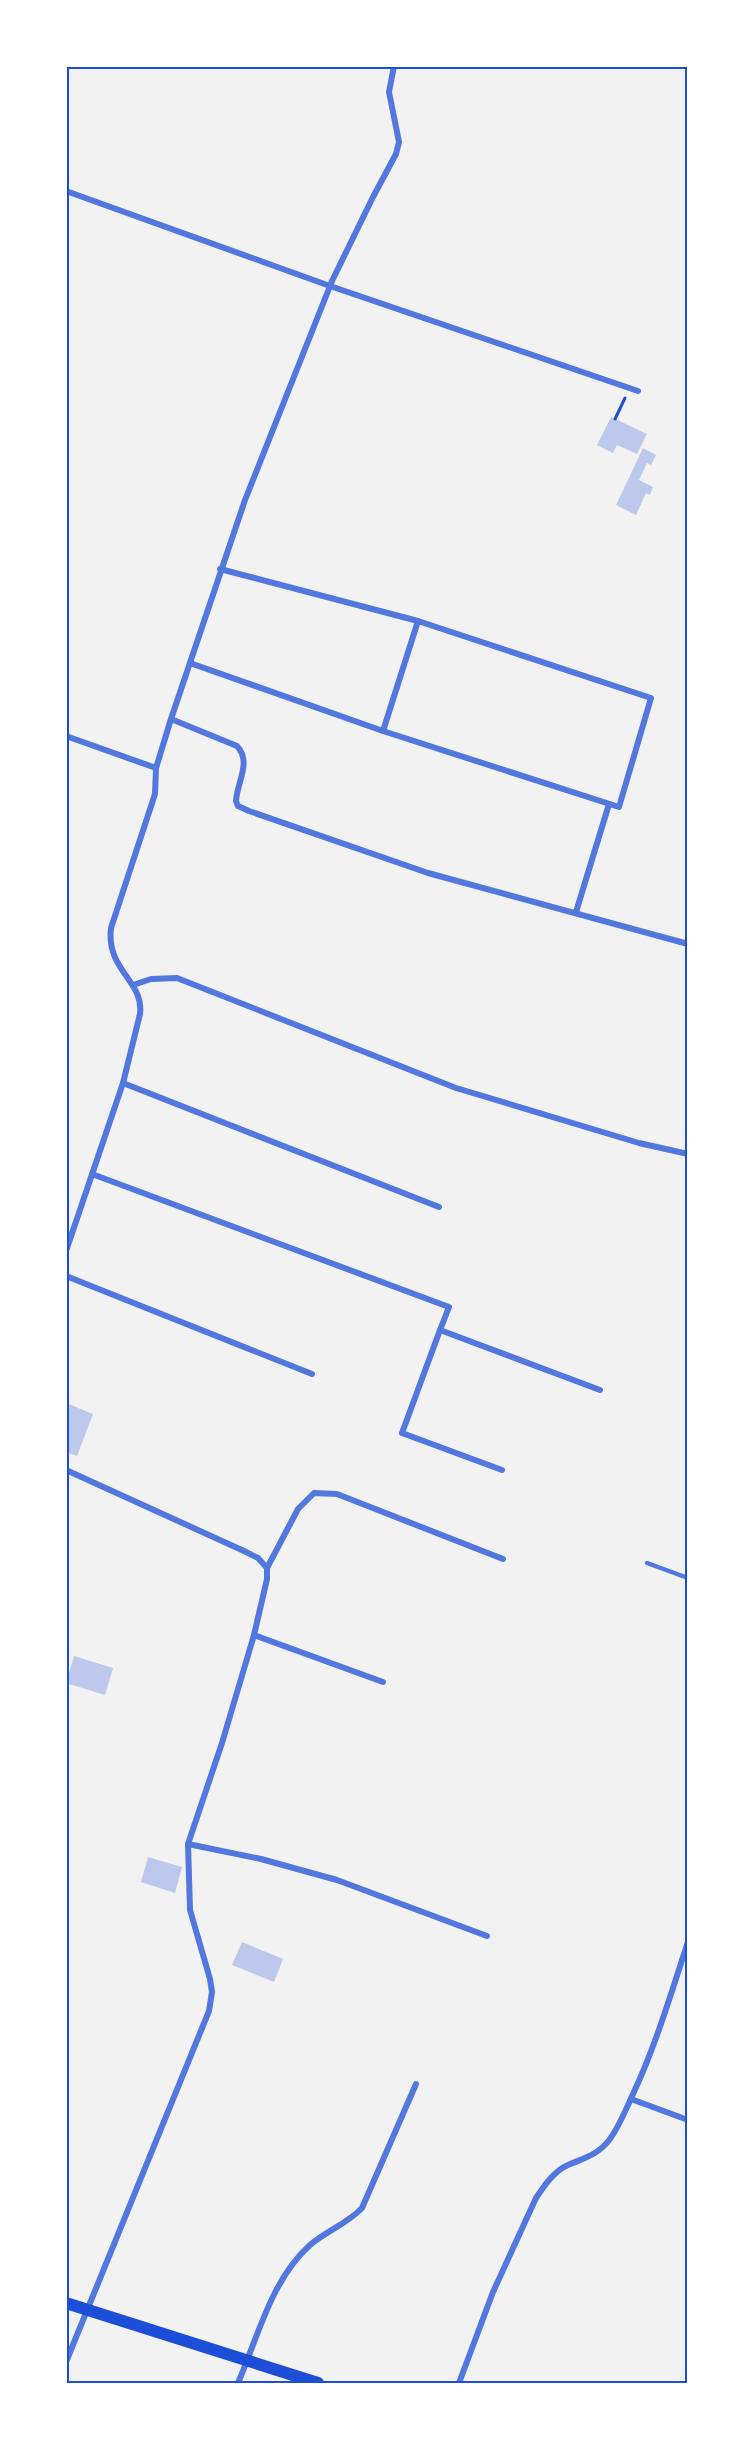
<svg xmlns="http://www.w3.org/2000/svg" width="754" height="2449" font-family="Signika,sans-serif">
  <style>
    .building { fill: #bdc9ec }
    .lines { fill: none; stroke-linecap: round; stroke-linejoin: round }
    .path { stroke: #1d4ed8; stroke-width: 3 }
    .service { stroke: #5277de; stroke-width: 4.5 }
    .minor { stroke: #5277de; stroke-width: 6 }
    .secondary { stroke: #1d4ed8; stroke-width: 12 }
    .neatline { fill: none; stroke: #1d4ed8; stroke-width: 2 }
  </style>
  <rect width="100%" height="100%" fill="#f2f2f2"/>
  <g class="building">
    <path d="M 611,417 L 647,434 L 637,454 L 617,445 L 613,453 L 597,445 Z"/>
    <path d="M 643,448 L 656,455 L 651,465 L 647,463 L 639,480 L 653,487 L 650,495 L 646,493 L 636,515 L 616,505 Z"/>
    <path d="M 66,1403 L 93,1414 L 77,1456 L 66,1452 Z"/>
    <path d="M 74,1656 L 113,1668 L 105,1695 L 66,1683 Z"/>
    <path d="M 148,1857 L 182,1867 L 175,1893 L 141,1882 Z"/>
    <path d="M 242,1942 L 283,1959 L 274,1982 L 232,1965 Z"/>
  </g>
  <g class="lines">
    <path class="path" d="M 615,419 L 625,398"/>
    <path class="service" d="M 647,1563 L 688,1578"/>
    <g class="minor">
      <path d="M 66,191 L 330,286 L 638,391"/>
      <path d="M 190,663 L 383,731 L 619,807 L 651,698 L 418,621 L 220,569"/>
      <path d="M 171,719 L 237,746 C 252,762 237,782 236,801 L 238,806 L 249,811 L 428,873 L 688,944"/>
      <path d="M 383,731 L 418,621"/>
      <path d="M 66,736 L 156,768"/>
      <path d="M 576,912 L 609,804"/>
      <path d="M 133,985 L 151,979 L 177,978 L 456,1088 L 639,1143 L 688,1154"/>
      <path d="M 123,1083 L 439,1207"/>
      <path d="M 92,1174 L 449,1307 L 440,1330 L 600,1390"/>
      <path d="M 66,1251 L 123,1083 L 140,1014 C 144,980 106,971 111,928 L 155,794 L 156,768 L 171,719 L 245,500 L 332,281 L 373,197 L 396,154 L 399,142 L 389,92 L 394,66"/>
      <path d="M 66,1276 L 312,1374"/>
      <path d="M 440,1330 L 402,1433 L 502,1470"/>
      <path d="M 66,1470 L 244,1551 L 258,1558 L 267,1568 L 267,1579 L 254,1635 L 222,1743 L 188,1844 L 190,1910 L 210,1979 L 212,1992 L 209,2011 L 66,2362"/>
      <path d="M 267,1568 L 298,1509 L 314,1493 L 337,1494 L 503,1559"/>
      <path d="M 254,1635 L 383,1682"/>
      <path d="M 188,1844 L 261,1859 L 337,1880 L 487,1936"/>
      <path d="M 631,2099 L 688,2120"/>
      <path d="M 238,2383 C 258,2337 271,2280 310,2245 C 326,2231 347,2224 362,2208 L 416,2084"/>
      <path d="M 459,2383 L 493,2292 L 536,2198 C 544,2186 554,2171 568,2165 C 584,2158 598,2155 610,2139 C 620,2125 626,2109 633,2094 C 656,2045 671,1993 688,1942"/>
    </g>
    <path class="secondary" d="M 66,2303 L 318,2383"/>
  </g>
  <rect width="754" height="2449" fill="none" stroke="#ffffff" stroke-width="135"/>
  <rect x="68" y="68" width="618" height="2314" class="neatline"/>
</svg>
